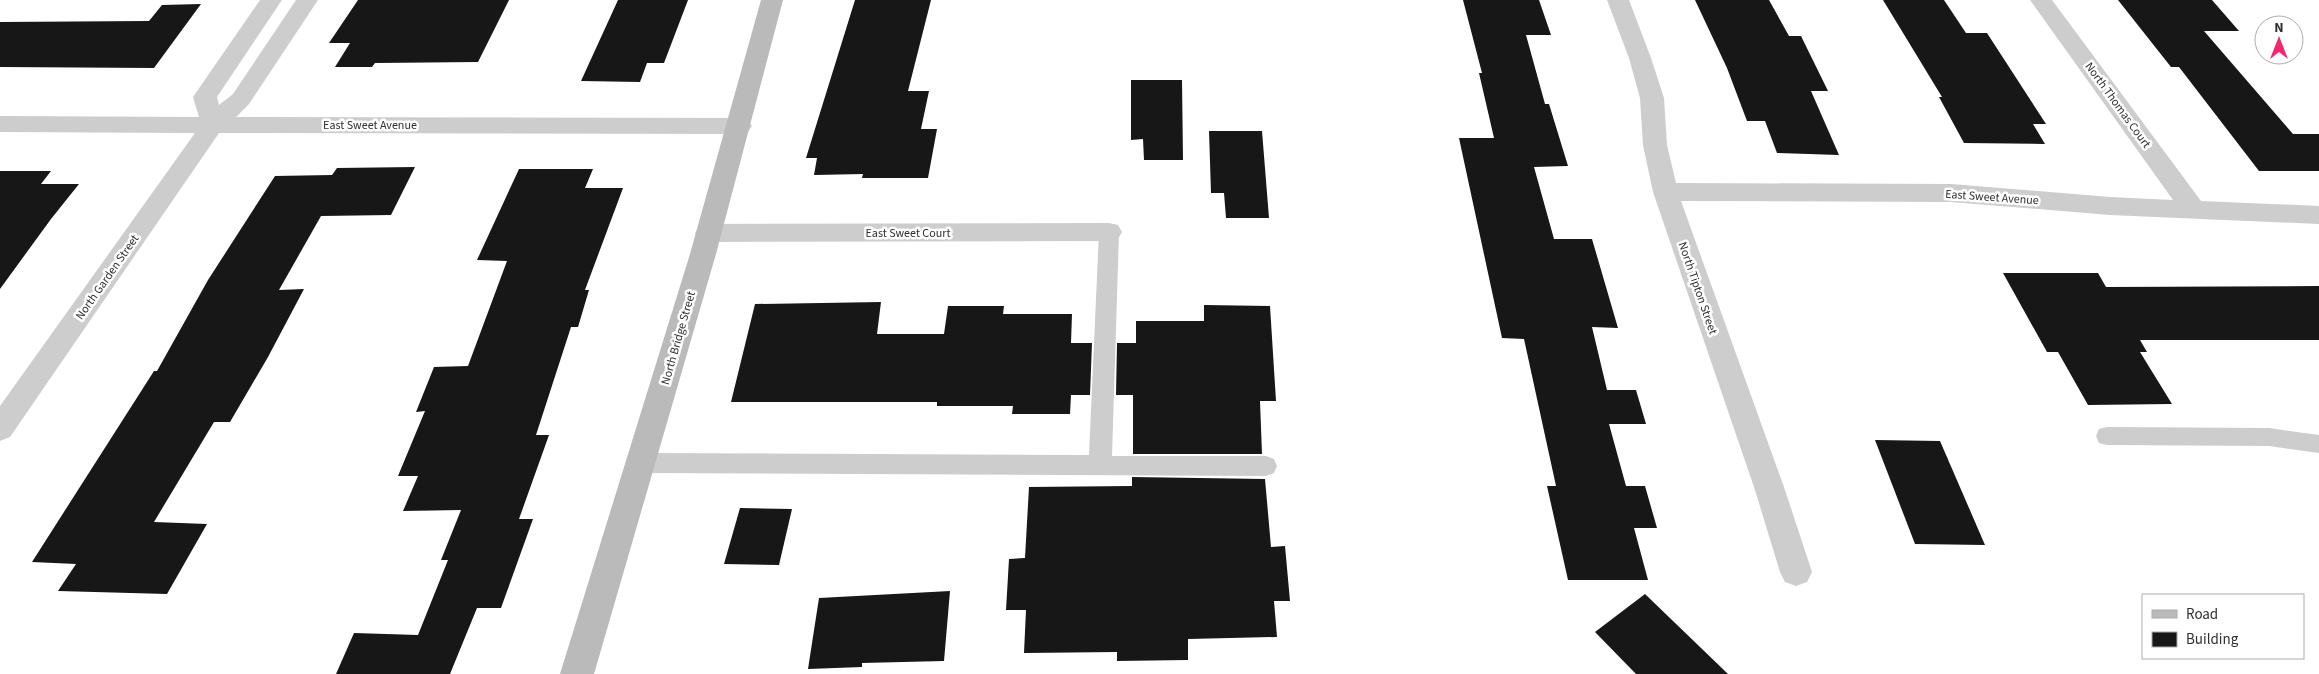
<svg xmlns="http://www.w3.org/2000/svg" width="2319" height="674" font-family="'Source Sans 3',sans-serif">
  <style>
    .building { fill: #171717 }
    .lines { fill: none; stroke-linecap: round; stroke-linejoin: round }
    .lane { fill: #cdcdcd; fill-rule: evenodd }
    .street { fill: #cdcdcd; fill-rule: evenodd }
    .secondary { fill: #bababa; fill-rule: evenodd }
    .labels { text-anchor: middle; stroke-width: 5; stroke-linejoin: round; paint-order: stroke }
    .street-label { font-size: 12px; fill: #303030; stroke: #fff }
  </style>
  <rect width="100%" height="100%" fill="#fff"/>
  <g class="building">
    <path d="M 358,0 L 509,0 L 478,62 L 375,63 L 372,67 L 335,67 L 350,43 L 329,43 Z"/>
    <path d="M 618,0 L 688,0 L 664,63 L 647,63 L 640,82 L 581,81 Z"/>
    <path d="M 855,0 L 931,0 L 908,91 L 929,91 L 921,129 L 937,129 L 928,178 L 862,178 L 863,174 L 814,175 L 817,158 L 806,158 Z"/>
    <path d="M 1463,0 L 1539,0 L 1551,35 L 1526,35 L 1545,104 L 1549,104 L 1568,166 L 1534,167 L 1554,239 L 1592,239 L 1618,328 L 1592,327 L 1607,390 L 1636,390 L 1646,424 L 1609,424 L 1626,486 L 1645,486 L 1657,528 L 1634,528 L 1648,580 L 1568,580 L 1547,486 L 1556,486 L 1524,339 L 1502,338 L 1459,138 L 1494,138 L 1479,73 L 1482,73 Z"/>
    <path d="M 1695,0 L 1769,0 L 1789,36 L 1801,36 L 1828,91 L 1811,91 L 1839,155 L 1777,153 L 1765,121 L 1747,121 L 1727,68 Z"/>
    <path d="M 1883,0 L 1944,0 L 1966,33 L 1987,33 L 2046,124 L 2033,124 L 2045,144 L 1964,143 L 1939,97 L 1942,97 Z"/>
    <path d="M 2118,0 L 2212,0 L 2239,31 L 2204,31 L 2293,134 L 2319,134 L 2319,171 L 2259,171 L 2179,67 L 2171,67 Z"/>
    <path d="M 201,4 L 154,68 L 0,67 L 0,22 L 149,21 L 162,5 Z"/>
    <path d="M 1131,80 L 1182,80 L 1183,160 L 1144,160 L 1143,139 L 1131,140 Z"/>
    <path d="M 1209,131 L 1262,131 L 1269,218 L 1226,218 L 1224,193 L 1211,193 Z"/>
    <path d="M 415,167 L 391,215 L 321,216 L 279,290 L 304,289 L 268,357 L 230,422 L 214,422 L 154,522 L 207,524 L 167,594 L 58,591 L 76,564 L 32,562 L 154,371 L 157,371 L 208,280 L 275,176 L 332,175 L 337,168 Z"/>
    <path d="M 519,169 L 593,169 L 585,188 L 623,188 L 585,290 L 589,290 L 578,327 L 571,327 L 536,435 L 549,435 L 519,519 L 533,519 L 501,608 L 477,608 L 450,674 L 336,674 L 354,633 L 418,635 L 448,560 L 441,560 L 461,510 L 403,511 L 418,476 L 398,476 L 425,411 L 416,412 L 434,367 L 468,366 L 507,261 L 477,260 Z"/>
    <path d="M 0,171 L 51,171 L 41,184 L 79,184 L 51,219 L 0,289 Z"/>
    <path d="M 2003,273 L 2098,273 L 2106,287 L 2319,286 L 2319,340 L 2140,340 L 2147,352 L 2140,352 L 2172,404 L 2088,405 L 2058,352 L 2047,352 Z"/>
    <path d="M 881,302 L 877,334 L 944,334 L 948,306 L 1004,306 L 1003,314 L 1072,314 L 1071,343 L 1092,343 L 1090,395 L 1071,395 L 1070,414 L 1012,414 L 1013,406 L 937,406 L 937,402 L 731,402 L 755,304 Z"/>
    <path d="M 1204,305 L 1270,306 L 1276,401 L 1260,401 L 1262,454 L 1133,454 L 1133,395 L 1116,395 L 1117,343 L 1136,343 L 1136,321 L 1204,321 Z"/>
    <path d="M 1875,440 L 1940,441 L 1985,545 L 1915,544 Z"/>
    <path d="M 1132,477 L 1265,479 L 1271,547 L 1285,546 L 1290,601 L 1274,601 L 1277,637 L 1188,639 L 1188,660 L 1117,661 L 1117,652 L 1024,653 L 1026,610 L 1006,610 L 1009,559 L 1025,558 L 1029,487 L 1132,486 Z"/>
    <path d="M 740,508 L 792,509 L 779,565 L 724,564 Z"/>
    <path d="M 950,591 L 944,661 L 862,663 L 862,667 L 808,669 L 819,598 Z"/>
    <path d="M 1645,594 L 1728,674 L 1636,674 L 1595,632 Z"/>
  </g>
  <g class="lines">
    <g class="lane">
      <path d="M 1109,225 L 1116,227 L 1119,232 L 1112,456 L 1266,456 L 1274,459 L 1277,466 L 1274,473 L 1266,476 L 641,473 L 633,470 L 630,463 L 633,456 L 641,453 L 1089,455 L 1099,232 L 1102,227 Z"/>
      <path d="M 2107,427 L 2269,428 L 2319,435 L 2319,453 L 2269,446 L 2107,445 L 2099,443 L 2096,436 L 2099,429 Z"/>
    </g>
    <g class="street">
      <path d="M 260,0 L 282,0 L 217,97 L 219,105 L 233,94 L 296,0 L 318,0 L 249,104 L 236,117 L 740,118 L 748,120 L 752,126 L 748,132 L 740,134 L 219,133 L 10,437 L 0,441 L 0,406 L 195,133 L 0,132 L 0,116 L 199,117 L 193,97 Z"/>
      <path d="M 1607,0 L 1629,0 L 1651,58 L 1664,98 L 1667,145 L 1676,183 L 1951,184 L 2110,197 L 2173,200 L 2030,0 L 2052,0 L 2201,201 L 2319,206 L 2319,224 L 2110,215 L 1951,202 L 1681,201 L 1785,490 L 1812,572 L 1807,582 L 1796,586 L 1785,582 L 1780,572 L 1755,490 L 1653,192 L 1643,145 L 1640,98 L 1629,58 Z"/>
      <path d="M 1109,223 L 1118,225 L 1122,232 L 1118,239 L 1109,241 L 708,242 L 699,240 L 695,233 L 699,226 L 708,224 Z"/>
    </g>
    <path class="secondary" d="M 761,0 L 783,0 L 716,254 L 594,674 L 560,674 L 690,254 Z"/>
  </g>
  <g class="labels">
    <g class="street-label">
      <text transform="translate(2118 105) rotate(54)" y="4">North Thomas Court</text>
      <text x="370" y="129">East Sweet Avenue</text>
      <text transform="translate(1992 197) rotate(4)" y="4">East Sweet Avenue</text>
      <text x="908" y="237">East Sweet Court</text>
      <text transform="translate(107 277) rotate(-55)" y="4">North Garden Street</text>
      <text transform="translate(1698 288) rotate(71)" y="4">North Tipton Street</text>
      <text transform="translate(678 338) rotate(-74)" y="4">North Bridge Street</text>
    </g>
  </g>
  <rect x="2142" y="594" width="162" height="65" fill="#ffffff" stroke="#acacac"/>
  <rect x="2152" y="610" width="25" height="8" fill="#bababa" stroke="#acacac"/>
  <text x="2186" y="619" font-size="15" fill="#303030">Road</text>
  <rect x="2152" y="632" width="25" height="15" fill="#171717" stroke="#acacac"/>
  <text x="2186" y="644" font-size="15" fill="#303030">Building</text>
  <g transform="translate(2279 40)"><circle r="24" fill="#ffffff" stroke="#acacac"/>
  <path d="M0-4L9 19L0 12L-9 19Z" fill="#f2276f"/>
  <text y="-8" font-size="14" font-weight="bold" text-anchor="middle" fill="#303030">N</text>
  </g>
</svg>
